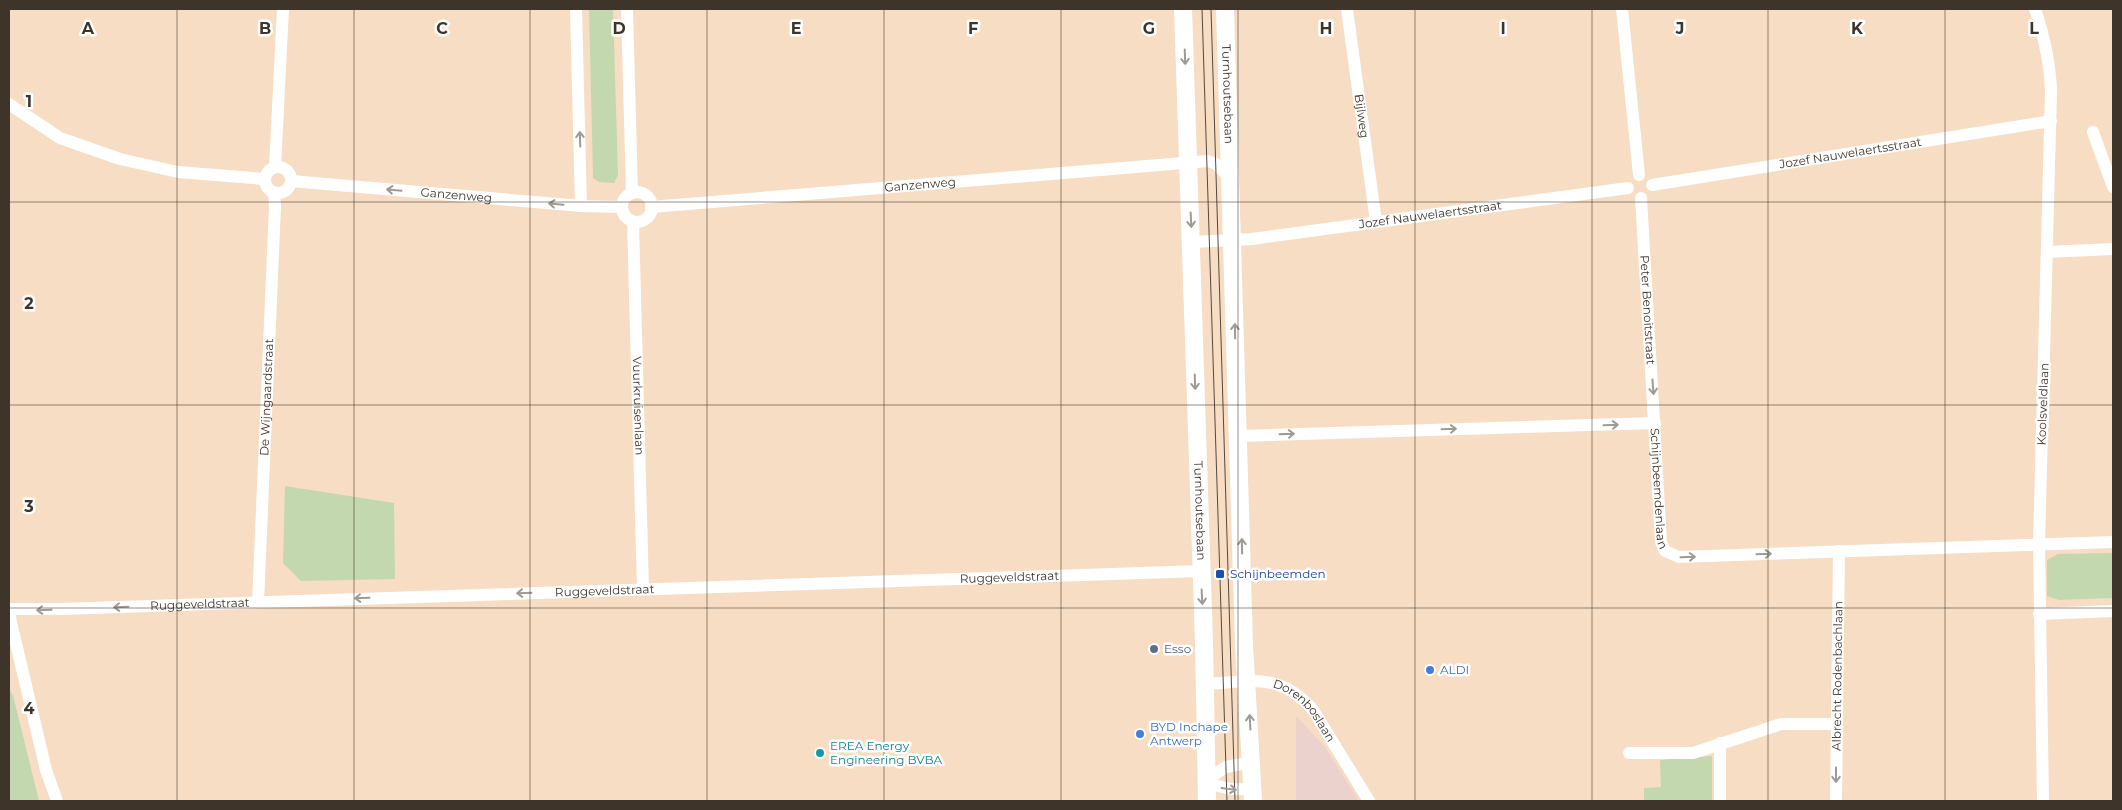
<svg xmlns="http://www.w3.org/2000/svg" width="2122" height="810" font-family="Montserrat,sans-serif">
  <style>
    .commercial { fill: #ebd2cc }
    .green { fill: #c4d8af }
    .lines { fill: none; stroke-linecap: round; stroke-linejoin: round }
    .street { stroke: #fff; stroke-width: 12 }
    .secondary { stroke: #fff; stroke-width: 18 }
    .tram { stroke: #55493d; stroke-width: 1 }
    .oneway { stroke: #9e9a94 }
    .grid { fill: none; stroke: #3e342a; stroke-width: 1; stroke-opacity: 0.55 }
    .transit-dot { fill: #1a4fb4; stroke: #fff; stroke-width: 2 }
    .service-dot { fill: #5c6f8a; stroke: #fff; stroke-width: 2 }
    .shop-dot { fill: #3f7fe0; stroke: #fff; stroke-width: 2 }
    .culture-dot { fill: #0f9aa8; stroke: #fff; stroke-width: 2 }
    .labels { text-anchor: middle; stroke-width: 5; stroke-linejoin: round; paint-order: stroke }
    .street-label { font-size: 12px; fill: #3e342a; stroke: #fff }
    .transit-label { font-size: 12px; fill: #164399; stroke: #fff; text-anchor: start }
    .service-label { font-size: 12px; fill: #4e5e75; stroke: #fff; text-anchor: start }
    .shop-label { font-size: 12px; fill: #366cbe; stroke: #fff; text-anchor: start }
    .culture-label { font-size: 12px; fill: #0d838f; stroke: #fff; text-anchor: start }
    .grid-label { font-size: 16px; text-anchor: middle; font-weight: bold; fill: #3e342a; stroke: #fff; stroke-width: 5; stroke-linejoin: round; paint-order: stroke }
  </style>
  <rect width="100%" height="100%" fill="#f6ddc4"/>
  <path class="commercial" d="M 1296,716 L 1325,747 L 1359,801 L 1296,801 Z"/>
  <g class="green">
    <path d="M 589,9 L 613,9 L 618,175 L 614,183 L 599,182 L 593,178 Z"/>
    <path d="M 285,486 L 394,503 L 395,579 L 301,581 L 283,563 Z"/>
    <path d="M 2113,553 L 2113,598 L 2059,600 L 2047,596 L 2047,560 L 2058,554 Z"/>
    <path d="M 9,689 L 13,695 L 39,801 L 9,801 Z"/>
    <path d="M 1712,756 L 1712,801 L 1644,801 L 1644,788 L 1661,787 L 1660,760 Z"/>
  </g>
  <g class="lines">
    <g class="street">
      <path d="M 576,9 L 581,206"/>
      <path d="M 627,9 L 632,193"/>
      <path id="s1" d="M 1347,9 L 1376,222"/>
      <path d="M 1622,9 L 1639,175"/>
      <path d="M 2035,9 C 2044,36 2050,62 2051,91 L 2039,544 L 2043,801"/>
      <path d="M 9,104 L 60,138 L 120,159 L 178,172 L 264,179"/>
      <path d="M 2093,132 L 2113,187"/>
      <circle cx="278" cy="180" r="13"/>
      <path d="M 275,167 L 283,9"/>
      <path id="s2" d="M 291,181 L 581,206 L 622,207"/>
      <path id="s3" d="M 1652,185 L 2051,121"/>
      <circle cx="637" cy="207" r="15"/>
      <path id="s4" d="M 1641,198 L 1661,542 L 1665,551 L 1679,557 L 2113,542"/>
      <path id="s5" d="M 651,207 L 1208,161 L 1216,164 L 1231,179"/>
      <path id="s6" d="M 633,222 L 643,589"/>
      <path id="s7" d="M 1192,242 L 1252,239 L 1628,188"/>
      <path d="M 2047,252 L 2113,249"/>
      <path d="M 1238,436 L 1655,423"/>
      <path id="s8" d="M 258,602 L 275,206 L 274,193"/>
      <path id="s9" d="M 9,609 L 59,609 L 1201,571"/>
      <path d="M 9,614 L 46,770 L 57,801"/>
      <path d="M 2039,614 L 2113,611"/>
      <path id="s10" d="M 1204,684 C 1251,682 1279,671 1313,710 L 1369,801"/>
      <path d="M 1629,753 L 1693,753 L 1781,724 L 1837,724"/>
      <path d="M 1252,762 L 1226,767 L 1206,780 C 1222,790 1235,790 1253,789"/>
      <path d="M 1720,801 L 1720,743"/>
      <path id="s11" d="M 1836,801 L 1839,551"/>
    </g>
    <g class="secondary">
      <path id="s12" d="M 1183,9 L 1204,642 L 1207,801"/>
      <path id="s13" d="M 1225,9 L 1244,645 L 1253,801"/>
    </g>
    <g class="tram">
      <path d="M 1202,9 L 1227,801"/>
      <path d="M 1211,9 L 1235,801"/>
    </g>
  </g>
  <defs><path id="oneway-shaft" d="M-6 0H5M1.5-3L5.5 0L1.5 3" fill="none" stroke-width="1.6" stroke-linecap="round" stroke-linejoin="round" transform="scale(1.25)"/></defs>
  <g class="oneway">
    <use href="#oneway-shaft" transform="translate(1185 57) rotate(88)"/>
    <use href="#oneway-shaft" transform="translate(580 139) rotate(-92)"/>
    <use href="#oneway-shaft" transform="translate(394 190) rotate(-175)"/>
    <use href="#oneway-shaft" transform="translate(556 204) rotate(-175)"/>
    <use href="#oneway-shaft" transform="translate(1191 220) rotate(87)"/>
    <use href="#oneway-shaft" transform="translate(1235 331) rotate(-91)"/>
    <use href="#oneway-shaft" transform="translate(1195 382) rotate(88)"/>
    <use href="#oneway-shaft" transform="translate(1653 387) rotate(86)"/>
    <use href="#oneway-shaft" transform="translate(1611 425) rotate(-2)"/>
    <use href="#oneway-shaft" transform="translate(1449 429) rotate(-2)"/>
    <use href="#oneway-shaft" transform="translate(1287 434) rotate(-2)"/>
    <use href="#oneway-shaft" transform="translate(1242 546) rotate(-91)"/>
    <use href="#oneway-shaft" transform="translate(1764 554) rotate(-2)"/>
    <use href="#oneway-shaft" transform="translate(1688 557) rotate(-2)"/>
    <use href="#oneway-shaft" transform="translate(524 593) rotate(178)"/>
    <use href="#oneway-shaft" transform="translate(1202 597) rotate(87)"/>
    <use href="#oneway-shaft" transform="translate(362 598) rotate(178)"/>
    <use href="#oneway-shaft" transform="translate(121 607) rotate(178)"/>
    <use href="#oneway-shaft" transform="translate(44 610) rotate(178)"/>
    <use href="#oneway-shaft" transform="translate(1250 722) rotate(-93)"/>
    <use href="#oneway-shaft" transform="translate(1836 775) rotate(90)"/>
    <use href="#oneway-shaft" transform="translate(1229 789) rotate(8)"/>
  </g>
  <path class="grid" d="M 177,9 L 177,801M 354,9 L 354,801M 530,9 L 530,801M 707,9 L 707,801M 884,9 L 884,801M 1061,9 L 1061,801M 1238,9 L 1238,801M 1415,9 L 1415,801M 1592,9 L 1592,801M 1768,9 L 1768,801M 1945,9 L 1945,801M 9,202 L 2113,202M 9,405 L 2113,405M 9,608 L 2113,608"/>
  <rect class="transit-dot" x="1215" y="569" width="10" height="10" rx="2.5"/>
  <circle class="service-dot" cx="1154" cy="649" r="5"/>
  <g class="shop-dot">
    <circle cx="1430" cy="670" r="5"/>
    <circle cx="1140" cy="734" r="5"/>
  </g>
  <circle class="culture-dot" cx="820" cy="753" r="5"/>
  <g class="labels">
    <g class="street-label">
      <text dy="4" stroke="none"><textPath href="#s13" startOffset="85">Turnhoutsebaan</textPath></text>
      <text dy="4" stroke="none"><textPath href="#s1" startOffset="108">Bijlweg</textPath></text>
      <text dy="4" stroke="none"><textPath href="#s3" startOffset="201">Jozef Nauwelaertsstraat</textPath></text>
      <text dy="4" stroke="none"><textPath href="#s5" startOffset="270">Ganzenweg</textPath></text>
      <text dy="4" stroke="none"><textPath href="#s2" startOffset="166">Ganzenweg</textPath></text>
      <text dy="4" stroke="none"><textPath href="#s7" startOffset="240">Jozef Nauwelaertsstraat</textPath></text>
      <text dy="4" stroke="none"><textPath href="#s4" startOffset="112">Peter Benoitstraat</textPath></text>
      <text dy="4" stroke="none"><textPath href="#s8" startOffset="205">De Wijngaardstraat</textPath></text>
      <text transform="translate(2043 404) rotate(-88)" y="4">Koolsveldlaan</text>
      <text dy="4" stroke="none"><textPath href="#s6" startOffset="184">Vuurkruisenlaan</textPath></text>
      <text dy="4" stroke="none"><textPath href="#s4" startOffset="291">Schijnbeemdenlaan</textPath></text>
      <text dy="4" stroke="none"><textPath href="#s12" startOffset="502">Turnhoutsebaan</textPath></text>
      <text dy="4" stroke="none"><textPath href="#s9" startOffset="1001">Ruggeveldstraat</textPath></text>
      <text dy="4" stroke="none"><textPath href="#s9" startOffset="596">Ruggeveldstraat</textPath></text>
      <text dy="4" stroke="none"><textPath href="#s9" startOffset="191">Ruggeveldstraat</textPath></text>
      <text dy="4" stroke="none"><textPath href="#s11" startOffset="125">Albrecht Rodenbachlaan</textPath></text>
      <text dy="4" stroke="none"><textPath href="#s10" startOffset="112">Dorenboslaan</textPath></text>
    </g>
    <g class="transit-label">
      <text x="1230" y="578">Schijnbeemden</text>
    </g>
    <g class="service-label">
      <text x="1164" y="653">Esso</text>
    </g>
    <g class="shop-label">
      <text x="1440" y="674">ALDI</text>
      <text x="1150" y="731">BYD Inchape<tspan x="1150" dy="14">Antwerp</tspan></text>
    </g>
    <g class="culture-label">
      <text x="830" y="750">EREA Energy<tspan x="830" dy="14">Engineering BVBA</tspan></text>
    </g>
  </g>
  <g class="grid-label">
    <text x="88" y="34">A</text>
    <text x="265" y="34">B</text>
    <text x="442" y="34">C</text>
    <text x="619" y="34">D</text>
    <text x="796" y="34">E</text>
    <text x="973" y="34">F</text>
    <text x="1149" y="34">G</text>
    <text x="1326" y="34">H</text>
    <text x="1503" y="34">I</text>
    <text x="1680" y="34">J</text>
    <text x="1857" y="34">K</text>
    <text x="2034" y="34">L</text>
    <text x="29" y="107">1</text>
    <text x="29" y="309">2</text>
    <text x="29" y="512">3</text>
    <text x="29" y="714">4</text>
  </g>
  <rect width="2122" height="810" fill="none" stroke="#3e342a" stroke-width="20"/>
</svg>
